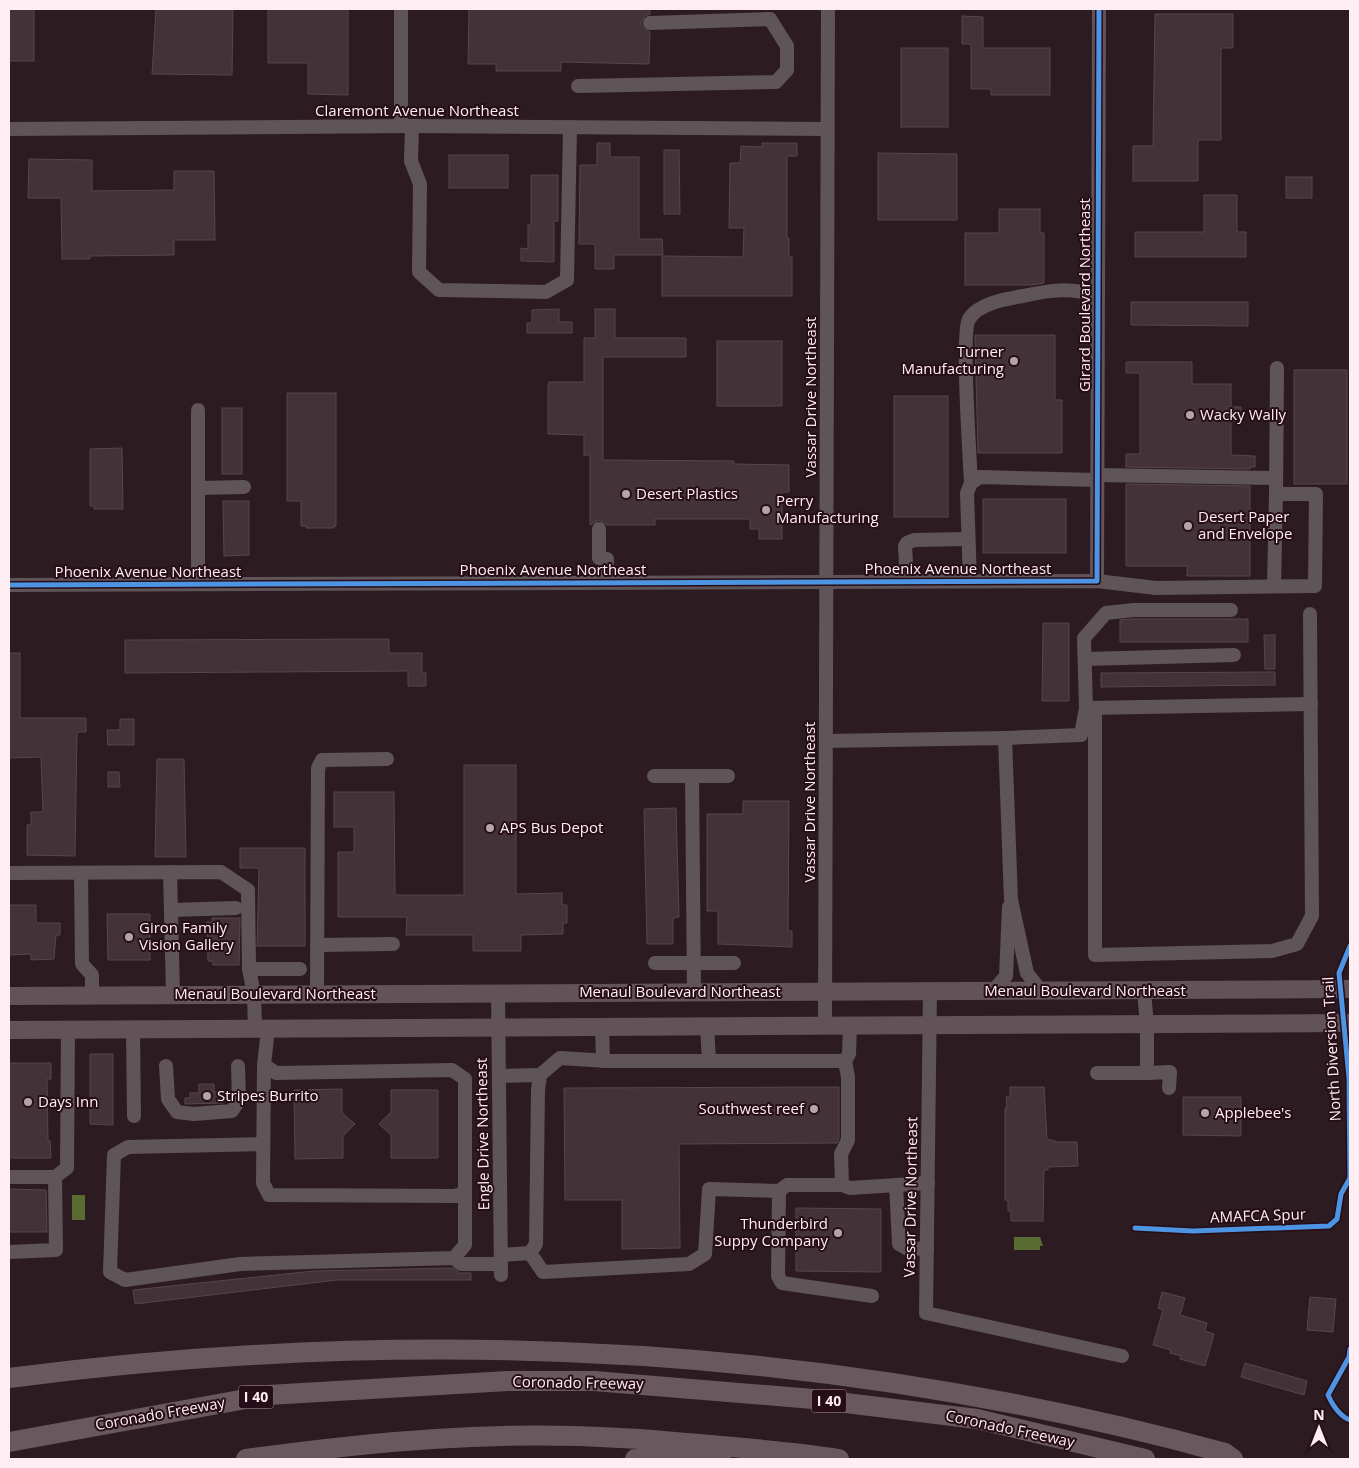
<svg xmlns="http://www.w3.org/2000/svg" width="1359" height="1468" font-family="'Open Sans',sans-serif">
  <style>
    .water { fill: #5a6b31 }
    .building { fill: #443239; stroke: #55474c }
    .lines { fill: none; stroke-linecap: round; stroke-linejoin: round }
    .minor { stroke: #5f5458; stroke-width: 14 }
    .major { stroke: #625359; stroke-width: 18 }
    .highway { stroke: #69595f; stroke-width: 20 }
    .cycleway-casing { stroke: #270d17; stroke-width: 8 }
    .cycleway { stroke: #4d94e3; stroke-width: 5 }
    .poi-dot { fill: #b4a4aa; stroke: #270d17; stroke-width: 2 }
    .labels { text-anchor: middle; stroke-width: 4; stroke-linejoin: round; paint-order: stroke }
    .shield { fill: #270d17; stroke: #beaab1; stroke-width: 1 }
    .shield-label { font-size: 14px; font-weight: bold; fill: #feeef3 }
    .street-label { font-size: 15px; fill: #feeef3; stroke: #270d17 }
    .poi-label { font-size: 15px; fill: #feeef3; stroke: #270d17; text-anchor: start }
  </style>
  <rect width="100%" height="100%" fill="#2c1c22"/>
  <g class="water">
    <rect x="72" y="1195" width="13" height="25"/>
    <path d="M 1014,1237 L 1040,1237 L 1043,1246 L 1040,1246 L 1040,1250 L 1014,1250 Z"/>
  </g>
  <g class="building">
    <rect x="9" y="9" width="25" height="52"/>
    <path d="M 156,9 L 233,9 L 232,75 L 152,74 Z"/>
    <path d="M 268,9 L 348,9 L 348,95 L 308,94 L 308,63 L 268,63 Z"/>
    <path d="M 469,9 L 650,9 L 650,14 L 645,16 L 641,23 L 643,28 L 650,32 L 649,64 L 561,62 L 561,71 L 496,71 L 496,64 L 468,64 Z"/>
    <path d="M 1155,14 L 1233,14 L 1233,48 L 1221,48 L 1221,140 L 1198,140 L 1198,181 L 1133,181 L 1133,146 L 1153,146 Z"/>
    <path d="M 962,16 L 983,17 L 983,48 L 1050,48 L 1050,95 L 991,95 L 991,89 L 971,89 L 971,44 L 962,44 Z"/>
    <rect x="901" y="48" width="47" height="79"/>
    <path d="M 597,143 L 610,143 L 610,157 L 639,157 L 639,239 L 662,239 L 663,255 L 614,255 L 614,269 L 595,269 L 595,244 L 579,244 L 580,165 L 597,165 Z"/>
    <path d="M 762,143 L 797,143 L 797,156 L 787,156 L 787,238 L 789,238 L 789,257 L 792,257 L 792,296 L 662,296 L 662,256 L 743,257 L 744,228 L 729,228 L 730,163 L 740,163 L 741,146 L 762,147 Z"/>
    <path d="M 664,150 L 679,150 L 680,214 L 664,214 Z"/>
    <path d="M 878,153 L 957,154 L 957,220 L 878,220 Z"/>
    <rect x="449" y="155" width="59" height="33"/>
    <path d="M 29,159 L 92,160 L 92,191 L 174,190 L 174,171 L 214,171 L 215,240 L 174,240 L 174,255 L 90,256 L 90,259 L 62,259 L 61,198 L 28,198 Z"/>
    <path d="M 531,175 L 558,175 L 558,221 L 554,221 L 554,262 L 521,261 L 521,248 L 528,249 L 528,225 L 531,225 Z"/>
    <rect x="1286" y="177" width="26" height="21"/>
    <path d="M 1204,195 L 1237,195 L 1237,232 L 1246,232 L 1246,257 L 1135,257 L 1135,232 L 1204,232 Z"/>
    <path d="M 999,209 L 1040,209 L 1040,233 L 1044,233 L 1044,283 L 1031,285 L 965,285 L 965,233 L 999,233 Z"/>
    <path d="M 1131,302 L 1248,302 L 1248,326 L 1131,325 Z"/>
    <path d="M 559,309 L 559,322 L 572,322 L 572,333 L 527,333 L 527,323 L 532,323 L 532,310 Z"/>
    <path d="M 595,309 L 615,309 L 615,338 L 686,338 L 686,357 L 603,357 L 603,460 L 734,461 L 734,464 L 789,465 L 789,492 L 782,492 L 782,539 L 759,539 L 759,529 L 750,529 L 750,519 L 655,519 L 655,525 L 607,525 L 599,520 L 590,525 L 590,455 L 584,455 L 584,435 L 548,434 L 548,387 L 549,382 L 584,382 L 584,338 L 595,338 Z"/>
    <path d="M 975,335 L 1055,335 L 1055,400 L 1062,400 L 1062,453 L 978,453 Z"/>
    <rect x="717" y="341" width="65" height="65"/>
    <path d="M 1126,362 L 1192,362 L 1192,384 L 1231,384 L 1231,407 L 1241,407 L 1241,421 L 1231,421 L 1231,455 L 1255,456 L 1255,467 L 1250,467 L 1250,469 L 1126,467 L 1126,454 L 1140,454 L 1140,373 L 1126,373 Z"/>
    <rect x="1294" y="370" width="53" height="114"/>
    <path d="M 287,393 L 336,393 L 336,526 L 333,528 L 306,528 L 306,526 L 301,526 L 301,501 L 287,501 Z"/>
    <rect x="894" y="396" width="54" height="121"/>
    <rect x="222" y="408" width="20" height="66"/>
    <path d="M 122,448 L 123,509 L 94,509 L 94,506 L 90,506 L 90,449 Z"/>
    <path d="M 1126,484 L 1250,486 L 1250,576 L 1187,576 L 1187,566 L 1126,566 Z"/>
    <rect x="983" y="499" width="83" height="54"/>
    <path d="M 223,501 L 249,501 L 249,555 L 224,556 Z"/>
    <path d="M 1131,619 L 1248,619 L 1248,642 L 1120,642 L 1120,620 Z"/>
    <path d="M 1043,623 L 1069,623 L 1069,701 L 1042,701 Z"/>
    <path d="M 1264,635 L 1275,635 L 1275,669 L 1265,669 Z"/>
    <path d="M 389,639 L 389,653 L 422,653 L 422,673 L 426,673 L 426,686 L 408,686 L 408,671 L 125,673 L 125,640 Z"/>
    <path d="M 9,653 L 20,653 L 20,718 L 86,718 L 86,732 L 77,732 L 75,856 L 27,855 L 27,825 L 31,825 L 31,812 L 43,812 L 41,757 L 9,758 Z"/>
    <path d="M 1275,672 L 1275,685 L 1101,687 L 1101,673 Z"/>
    <path d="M 120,719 L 134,719 L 134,745 L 108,745 L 107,730 L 120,730 Z"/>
    <path d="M 157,759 L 184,759 L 186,857 L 155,857 Z"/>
    <path d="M 464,765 L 516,765 L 516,894 L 562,893 L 562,905 L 567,905 L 567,923 L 563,923 L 563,934 L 521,935 L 521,951 L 473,951 L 473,935 L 406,935 L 407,917 L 338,917 L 338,852 L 354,852 L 354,827 L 334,827 L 334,792 L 394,792 L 395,895 L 464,895 Z"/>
    <path d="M 108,772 L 119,772 L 120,787 L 108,787 Z"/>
    <path d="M 743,801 L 789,801 L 788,931 L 792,931 L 792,947 L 718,944 L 718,911 L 707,911 L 707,814 L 743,814 Z"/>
    <path d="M 676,808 L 679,917 L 673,918 L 673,944 L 647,944 L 644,809 Z"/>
    <path d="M 240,848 L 305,848 L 305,946 L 257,946 L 259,868 L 240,868 Z"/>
    <path d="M 9,905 L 36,905 L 36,923 L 60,923 L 60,935 L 56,935 L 54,959 L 31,960 L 31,954 L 9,955 Z"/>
    <path d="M 107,914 L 150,914 L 150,960 L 108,960 Z"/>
    <path d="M 212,918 L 240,918 L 239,965 L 213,965 L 213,961 L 208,961 L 207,922 L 212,922 Z"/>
    <path d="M 90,1054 L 113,1054 L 113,1125 L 90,1124 Z"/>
    <path d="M 9,1063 L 51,1063 L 51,1079 L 47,1079 L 48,1141 L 50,1141 L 51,1158 L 9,1158 Z"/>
    <path d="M 199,1084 L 214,1084 L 214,1092 L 223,1092 L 223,1103 L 185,1104 L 185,1098 L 190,1098 L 190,1093 L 199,1093 Z"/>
    <path d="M 839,1087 L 839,1138 L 837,1143 L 679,1144 L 680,1248 L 622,1249 L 622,1200 L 565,1200 L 564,1088 Z"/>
    <path d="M 1010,1087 L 1044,1087 L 1047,1139 L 1058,1142 L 1077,1142 L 1078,1166 L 1048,1167 L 1048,1170 L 1044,1170 L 1043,1221 L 1011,1221 L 1011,1211 L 1008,1211 L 1008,1200 L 1005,1200 L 1005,1108 L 1007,1108 L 1006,1097 L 1010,1097 Z"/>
    <path d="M 342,1089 L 342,1113 L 355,1124 L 343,1136 L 343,1158 L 295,1159 L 294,1090 Z"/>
    <path d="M 391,1090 L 438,1090 L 438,1158 L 391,1158 L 391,1135 L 379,1124 L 391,1112 Z"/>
    <path d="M 1183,1097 L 1241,1097 L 1241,1136 L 1183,1135 Z"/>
    <path d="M 9,1189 L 46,1190 L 47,1232 L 9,1232 Z"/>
    <path d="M 796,1208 L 881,1209 L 881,1272 L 796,1271 Z"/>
    <path d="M 453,1268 L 460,1273 L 471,1273 L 471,1280 L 337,1280 L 135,1304 L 133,1290 L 314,1271 Z"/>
    <path d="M 1162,1292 L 1185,1298 L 1180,1315 L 1207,1323 L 1205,1331 L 1214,1334 L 1205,1366 L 1180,1359 L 1181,1356 L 1170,1353 L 1171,1350 L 1153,1345 L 1163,1310 L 1158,1308 Z"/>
    <path d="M 1310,1297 L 1336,1299 L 1333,1332 L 1307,1330 Z"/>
    <path d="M 1245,1363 L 1307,1381 L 1304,1395 L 1241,1377 Z"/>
  </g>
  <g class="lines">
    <g class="minor">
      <path d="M 578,86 L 776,82 L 787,70 L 787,46 L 770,19 L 650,23"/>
      <path d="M 401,126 L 401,9"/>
      <path d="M 412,126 L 411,161 L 420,184 L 419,272 L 439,290 L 546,292 L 567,280 L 570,127"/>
      <path d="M 9,129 L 412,126 L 826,129"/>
      <path d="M 198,410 L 198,584"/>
      <path d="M 1097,475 L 1276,478"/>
      <path d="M 971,483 C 970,460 961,332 969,319 C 979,303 1006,299 1023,296 C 1050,290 1071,287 1098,296"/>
      <path d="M 200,488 L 244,487"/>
      <path d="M 599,529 L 599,558 L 607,559 L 606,582"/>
      <path d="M 907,581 L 905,546 L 907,543 L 914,540 L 968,539"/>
      <path d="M 970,581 L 967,493 L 971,483 L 980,477 L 1097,480"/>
      <path d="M 1097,581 L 1099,9"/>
      <path d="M 9,585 L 1097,581 L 1156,588 L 1315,586 L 1316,494 L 1276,494 L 1277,368"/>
      <path d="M 1274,586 L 1276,494"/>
      <path d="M 1085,659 L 1234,655"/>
      <path d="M 1087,708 L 1311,704"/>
      <path d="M 1095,708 L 1095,955 L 1272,951 L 1297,944 L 1312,916 L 1310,614"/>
      <path d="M 1005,738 L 1081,735 L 1086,708 L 1084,638 L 1106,613 L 1134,610 L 1231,610"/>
      <path d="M 826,741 L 1005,738 L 1011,900 L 1027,973 L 1041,991"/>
      <path d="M 654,776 L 692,776"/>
      <path d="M 170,872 L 173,994"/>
      <path d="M 9,873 L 221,872 L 248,890 L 249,969 L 254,994 L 255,1029"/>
      <path d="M 81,873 L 82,964 L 92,975 L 92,995"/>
      <path d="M 171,910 L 236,908"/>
      <path d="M 317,945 L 393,944"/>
      <path d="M 655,963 L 734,963"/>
      <path d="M 249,969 L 300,969"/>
      <path d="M 930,991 L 926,1313 L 1122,1356"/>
      <path d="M 993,991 L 1006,976 L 1009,907"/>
      <path d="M 498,992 L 501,1275"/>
      <path d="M 694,992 L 692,776 L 728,776"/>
      <path d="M 317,994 L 318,768 L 322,760 L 387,759"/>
      <path d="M 602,1026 L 603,1061"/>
      <path d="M 707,1026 L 709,1061"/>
      <path d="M 825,1026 L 828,9"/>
      <path d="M 850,1026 L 849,1054 L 845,1061 L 848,1077 L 848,1140 L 841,1154 L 842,1185 L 850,1188 L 928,1183"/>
      <path d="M 133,1030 L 134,1116"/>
      <path d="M 264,1065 L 263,1183 L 269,1195 L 456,1196 L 465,1192"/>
      <path d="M 166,1066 L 168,1099 L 177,1112 L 194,1114 L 232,1111 L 239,1100 L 238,1066"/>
      <path d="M 1097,1073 L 1147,1073 L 1147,1025 L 1144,991"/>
      <path d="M 1147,1073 L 1170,1072 L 1169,1088"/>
      <path d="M 540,1075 L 560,1058 L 608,1061 L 845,1061"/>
      <path d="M 499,1076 L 540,1075 L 538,1090 L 536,1244 L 530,1253 L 501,1255"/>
      <path d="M 263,1144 L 128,1147 L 114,1155 L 110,1272 L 125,1280 L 240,1264 L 454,1258 L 465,1245 L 465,1079 L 452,1070 L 276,1073 L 264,1065 L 268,1029"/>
      <path d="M 9,1177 L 55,1177 L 67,1168 L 68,1030"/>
      <path d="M 842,1185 L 787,1185 L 779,1191 L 778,1276 L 782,1283 L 872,1296"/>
      <path d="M 896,1185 L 899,1244 L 906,1248 L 927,1249"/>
      <path d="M 9,1252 L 56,1250 L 55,1177"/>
      <path d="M 530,1253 L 543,1272 L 689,1264 L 705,1254 L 709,1189 L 779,1191"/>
      <path d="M 454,1258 L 461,1264 L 501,1264"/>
    </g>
    <g class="major">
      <path d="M 9,996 L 1350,989"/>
      <path d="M 9,1030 L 1350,1023"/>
    </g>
    <g class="highway">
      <path d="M 9,1378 C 418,1325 826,1344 1225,1453 L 1233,1459"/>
      <path d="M 9,1442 L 268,1395 L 508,1381 L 594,1381 L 813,1399 L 977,1419 L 1145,1459"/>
      <path d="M 246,1459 C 369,1442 495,1430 620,1438 C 650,1439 681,1443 711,1445 C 754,1449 796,1452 839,1459"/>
      <path d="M 635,1459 L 721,1457"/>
    </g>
    <g class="cycleway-casing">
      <g id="cycleway">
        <path d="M 9,585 L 1097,581 L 1099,9"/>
        <path d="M 1350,946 L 1339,973 L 1349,1078 L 1350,1182"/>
        <path d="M 1135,1228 L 1193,1231 L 1329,1226 L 1337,1219 L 1341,1194 L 1350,1178"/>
        <path d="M 1350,1349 L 1349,1357 L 1328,1395 C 1333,1406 1339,1416 1350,1420"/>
      </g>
    </g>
    <use href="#cycleway" class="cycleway"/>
  </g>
  <g class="poi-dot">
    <circle cx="1014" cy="361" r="5"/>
    <circle cx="1190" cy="415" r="5"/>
    <circle cx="626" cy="494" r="5"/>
    <circle cx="766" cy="510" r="5"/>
    <circle cx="1188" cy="526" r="5"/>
    <circle cx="490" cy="828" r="5"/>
    <circle cx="129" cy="937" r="5"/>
    <circle cx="207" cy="1096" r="5"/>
    <circle cx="28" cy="1102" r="5"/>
    <circle cx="814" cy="1109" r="5"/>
    <circle cx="1205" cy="1113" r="5"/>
    <circle cx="838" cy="1233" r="5"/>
  </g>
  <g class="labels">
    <g class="shield">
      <rect x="238.5" y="1385.5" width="35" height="23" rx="4"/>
      <rect x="811.5" y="1389.5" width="35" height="23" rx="4"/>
    </g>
    <g class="shield-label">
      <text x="256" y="1402">I 40</text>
      <text x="829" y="1406">I 40</text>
    </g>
    <g class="street-label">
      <text x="417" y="116">Claremont Avenue Northeast</text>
      <text transform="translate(1085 295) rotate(-90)" y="5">Girard Boulevard Northeast</text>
      <text transform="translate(811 397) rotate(-90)" y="5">Vassar Drive Northeast</text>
      <text x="958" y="574">Phoenix Avenue Northeast</text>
      <text x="553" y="575">Phoenix Avenue Northeast</text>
      <text x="148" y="577">Phoenix Avenue Northeast</text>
      <text transform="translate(810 802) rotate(-90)" y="5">Vassar Drive Northeast</text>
      <text x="1085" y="996">Menaul Boulevard Northeast</text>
      <text x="680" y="997">Menaul Boulevard Northeast</text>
      <text x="275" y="999">Menaul Boulevard Northeast</text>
      <text transform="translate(1332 1049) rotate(-93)" y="5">North Diversion Trail</text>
      <text transform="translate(483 1134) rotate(-91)" y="5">Engle Drive Northeast</text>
      <text transform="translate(911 1197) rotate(-89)" y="5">Vassar Drive Northeast</text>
      <text transform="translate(1258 1216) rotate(-2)" y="5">AMAFCA Spur</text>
      <text transform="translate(578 1383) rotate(1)" y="5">Coronado Freeway</text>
      <text transform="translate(160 1414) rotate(-10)" y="5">Coronado Freeway</text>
      <text transform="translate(1010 1429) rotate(12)" y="5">Coronado Freeway</text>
    </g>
    <g class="poi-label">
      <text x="1004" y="357" text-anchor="end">Turner<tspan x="1004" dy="17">Manufacturing</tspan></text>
      <text x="1200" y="420">Wacky Wally</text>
      <text x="636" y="499">Desert Plastics</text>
      <text x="776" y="506">Perry<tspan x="776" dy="17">Manufacturing</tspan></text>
      <text x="1198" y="522">Desert Paper<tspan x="1198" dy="17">and Envelope</tspan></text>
      <text x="500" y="833">APS Bus Depot</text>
      <text x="139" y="933">Giron Family<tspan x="139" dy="17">Vision Gallery</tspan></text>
      <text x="217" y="1101">Stripes Burrito</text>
      <text x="38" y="1107">Days Inn</text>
      <text x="804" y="1114" text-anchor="end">Southwest reef</text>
      <text x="1215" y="1118">Applebee's</text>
      <text x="828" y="1229" text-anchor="end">Thunderbird<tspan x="828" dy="17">Suppy Company</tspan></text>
    </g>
  </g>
  <rect width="1359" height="1468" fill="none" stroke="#feeef3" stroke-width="20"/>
  <g transform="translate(1319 1428)" stroke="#270d17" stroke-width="4" paint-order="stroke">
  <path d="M0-4L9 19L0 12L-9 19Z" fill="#feeef3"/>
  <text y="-8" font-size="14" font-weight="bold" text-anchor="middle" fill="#feeef3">N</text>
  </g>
</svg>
